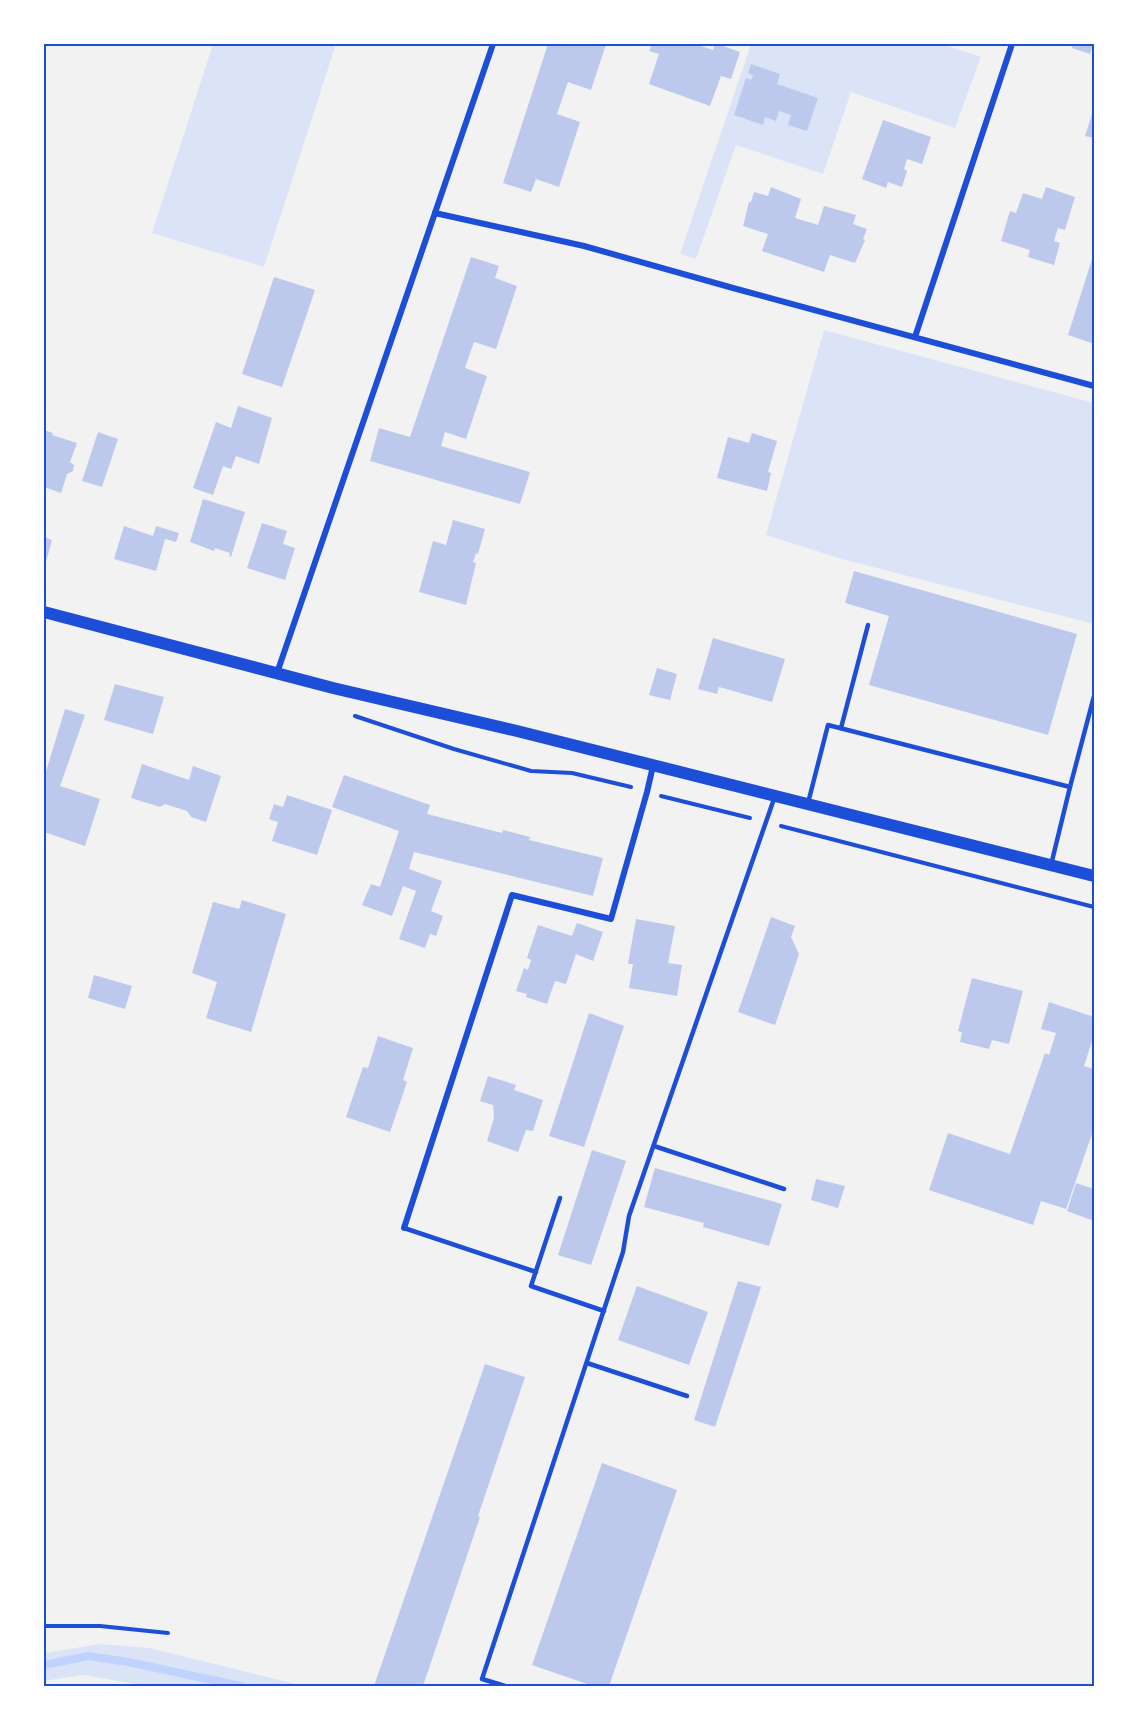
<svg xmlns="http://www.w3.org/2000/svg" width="1138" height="1730" font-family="'PT Sans Narrow',sans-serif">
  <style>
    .green { fill: #dbe4f7 }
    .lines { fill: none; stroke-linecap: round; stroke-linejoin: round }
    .stream { stroke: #bfd3fe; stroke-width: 8 }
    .building { fill: #bdc9ec }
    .path { stroke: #1d4ed8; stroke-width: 4 }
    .service { stroke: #1d4ed8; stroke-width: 4.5 }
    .minor { stroke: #1d4ed8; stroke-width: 6 }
    .secondary { stroke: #1d4ed8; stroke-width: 12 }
    .neatline { fill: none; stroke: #1d4ed8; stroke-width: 2 }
  </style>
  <rect width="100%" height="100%" fill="#f2f2f2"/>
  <g class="green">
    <path d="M 213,44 L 336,44 L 264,267 L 152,233 Z"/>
    <path d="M 751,44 L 942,44 L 981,57 L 955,128 L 851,92 L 823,174 L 736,145 L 696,259 L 680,254 Z"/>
    <path d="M 824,330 L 1094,403 L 1094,624 L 842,559 L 766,535 Z"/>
    <path d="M 100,1644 L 150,1648 L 304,1686 L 146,1686 L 84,1675 L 44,1681 L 44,1653 Z"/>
  </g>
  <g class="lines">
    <path class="stream" d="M 44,1665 L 88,1656 L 128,1662 L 241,1686"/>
  </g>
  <g class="building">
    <path d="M 548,44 L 606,44 L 591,90 L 568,82 L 557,114 L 580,122 L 559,187 L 536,179 L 531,192 L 503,183 Z"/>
    <path d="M 652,44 L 695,44 L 713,50 L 715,44 L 717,44 L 740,52 L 731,79 L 721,76 L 710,106 L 649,84 L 659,54 L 649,51 Z"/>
    <path d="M 1073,44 L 1093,44 L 1090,54 L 1072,48 Z"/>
    <path d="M 751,64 L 780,74 L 777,84 L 818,98 L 807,131 L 788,125 L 791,115 L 779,111 L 776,121 L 765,117 L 763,125 L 734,115 L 746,78 L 751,80 L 753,75 L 748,73 Z"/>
    <path d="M 1094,108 L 1094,138 L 1085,136 Z"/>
    <path d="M 883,120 L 931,137 L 922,164 L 907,159 L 904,169 L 907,171 L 902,187 L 888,182 L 886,188 L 862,179 Z"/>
    <path d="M 771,187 L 801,199 L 795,218 L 818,225 L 824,206 L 856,215 L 853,224 L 867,229 L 863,239 L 865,240 L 855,263 L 830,255 L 824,272 L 762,251 L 768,234 L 743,226 L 749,202 L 751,202 L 754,192 L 768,196 Z"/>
    <path d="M 1046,187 L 1075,197 L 1065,230 L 1058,228 L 1054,241 L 1060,243 L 1054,265 L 1028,257 L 1030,250 L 1001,241 L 1010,211 L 1016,213 L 1023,193 L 1042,199 Z"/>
    <path d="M 1094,253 L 1094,344 L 1068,335 Z"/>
    <path d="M 471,257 L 499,266 L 495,278 L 517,286 L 496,349 L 474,342 L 469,356 L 465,368 L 487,376 L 466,439 L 445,432 L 441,446 L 530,472 L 520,504 L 370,461 L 379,428 L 410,437 Z"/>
    <path d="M 274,277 L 315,290 L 282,387 L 242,374 Z"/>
    <path d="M 238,406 L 272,418 L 259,464 L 236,456 L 231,469 L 223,466 L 213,495 L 193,488 L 216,422 L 231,428 Z"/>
    <path d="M 44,430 L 53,433 L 52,435 L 77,443 L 70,462 L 74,465 L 73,471 L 67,474 L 61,493 L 44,487 Z"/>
    <path d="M 98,432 L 118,439 L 102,487 L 82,481 Z"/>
    <path d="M 752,433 L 777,441 L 768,472 L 771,473 L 767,491 L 717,478 L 728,437 L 749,443 Z"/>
    <path d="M 203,499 L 245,512 L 231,557 L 229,556 L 230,553 L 215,548 L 214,551 L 190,542 Z"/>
    <path d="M 453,520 L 485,529 L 478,554 L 476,553 L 473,562 L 476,563 L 466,605 L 419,592 L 433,541 L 446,545 Z"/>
    <path d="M 262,523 L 287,531 L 283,544 L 295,548 L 285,580 L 247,568 Z"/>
    <path d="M 124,526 L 153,536 L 156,526 L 179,533 L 176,542 L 165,539 L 156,571 L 114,559 Z"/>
    <path d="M 44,537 L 52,540 L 46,562 L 44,562 Z"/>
    <path d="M 854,571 L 1077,634 L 1048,735 L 869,685 L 889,616 L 845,603 Z"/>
    <path d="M 713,638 L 785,659 L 772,702 L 719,687 L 717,694 L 698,689 Z"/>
    <path d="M 657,668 L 677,674 L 670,700 L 649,695 Z"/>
    <path d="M 115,684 L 164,697 L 153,734 L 104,720 Z"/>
    <path d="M 65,709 L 85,715 L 60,786 L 100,799 L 85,846 L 44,832 L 44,778 Z"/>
    <path d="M 142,764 L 189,780 L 193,766 L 221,776 L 206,822 L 191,817 L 187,811 L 165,804 L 160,807 L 131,798 Z"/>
    <path d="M 344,775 L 430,805 L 427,814 L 502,833 L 503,830 L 530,837 L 529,840 L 603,858 L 593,896 L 414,852 L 409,869 L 442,881 L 431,911 L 443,916 L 436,936 L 430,934 L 425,948 L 399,939 L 416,891 L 403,886 L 392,916 L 362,905 L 371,884 L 380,887 L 399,831 L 332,807 Z"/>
    <path d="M 287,795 L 332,810 L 317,855 L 272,841 L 278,822 L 269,819 L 274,804 L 283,807 Z"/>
    <path d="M 242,900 L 286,914 L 251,1032 L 206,1018 L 217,982 L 192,973 L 213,902 L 239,909 Z"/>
    <path d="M 771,917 L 795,926 L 791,937 L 799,954 L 775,1025 L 738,1012 Z"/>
    <path d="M 636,919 L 675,926 L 668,963 L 682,965 L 677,996 L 629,988 L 633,964 L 628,964 Z"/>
    <path d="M 577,923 L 603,932 L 593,961 L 576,954 L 566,984 L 555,981 L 547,1004 L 526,997 L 527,994 L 516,991 L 524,968 L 528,970 L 531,960 L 527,958 L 538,925 L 572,936 Z"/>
    <path d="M 94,975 L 132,986 L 125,1009 L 88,998 Z"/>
    <path d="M 972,978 L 1023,991 L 1009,1044 L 992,1040 L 989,1049 L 960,1042 L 962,1032 L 958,1031 Z"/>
    <path d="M 1049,1002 L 1094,1017 L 1094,1035 L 1084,1066 L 1094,1069 L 1094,1128 L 1066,1209 L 1041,1201 L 1033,1225 L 929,1190 L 948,1133 L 1010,1154 L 1045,1053 L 1049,1055 L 1056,1033 L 1041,1029 Z"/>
    <path d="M 589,1013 L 624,1026 L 584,1147 L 549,1136 Z"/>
    <path d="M 378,1036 L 413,1048 L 403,1080 L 407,1082 L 390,1132 L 346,1117 L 363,1067 L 368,1068 Z"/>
    <path d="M 488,1076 L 516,1085 L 514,1090 L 543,1100 L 533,1131 L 526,1130 L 518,1152 L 487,1141 L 494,1118 L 493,1105 L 480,1101 Z"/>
    <path d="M 592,1150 L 626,1161 L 591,1265 L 558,1255 Z"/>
    <path d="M 655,1168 L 782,1204 L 769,1246 L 703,1227 L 704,1223 L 644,1207 Z"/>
    <path d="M 816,1179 L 845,1186 L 838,1208 L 811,1200 Z"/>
    <path d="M 1076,1183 L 1094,1189 L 1094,1221 L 1067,1211 Z"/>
    <path d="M 738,1281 L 761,1287 L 715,1427 L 694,1420 Z"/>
    <path d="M 637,1286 L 708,1312 L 689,1365 L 618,1340 Z"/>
    <path d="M 485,1364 L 525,1377 L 478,1516 L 480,1517 L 423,1686 L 374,1686 Z"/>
    <path d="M 602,1463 L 677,1490 L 609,1686 L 593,1686 L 532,1665 Z"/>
  </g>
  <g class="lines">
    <g class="path">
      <path d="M 355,716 L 454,749 L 531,771 L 572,773 L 631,787"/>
      <path d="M 661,796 L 750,818"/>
      <path d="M 781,826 L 1094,907"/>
      <path d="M 44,1626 L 100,1626 L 168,1633"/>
    </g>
    <g class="service">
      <path d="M 841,728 L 868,625"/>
      <path d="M 1070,787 L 1094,696"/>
      <path d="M 808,803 L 828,725 L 1070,787 L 1051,865"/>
      <path d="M 654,1146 L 784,1189"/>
      <path d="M 560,1198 L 531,1286 L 604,1311"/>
      <path d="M 404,1228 L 536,1272"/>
      <path d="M 587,1363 L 687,1396"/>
      <path d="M 505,1686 L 482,1679 L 623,1252 L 629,1216 L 775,796"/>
    </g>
    <g class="minor">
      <path d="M 435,213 L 584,246 L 733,288 L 1094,386"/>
      <path d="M 915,337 L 1012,44"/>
      <path d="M 277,673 L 493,44"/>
      <path d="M 404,1228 L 512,895 L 611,919 L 647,792 L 653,766"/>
    </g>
    <path class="secondary" d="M 44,612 L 333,688 L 517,731 L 1094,876"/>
  </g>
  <rect width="1138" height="1730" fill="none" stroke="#ffffff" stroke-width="90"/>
  <rect x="45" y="45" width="1048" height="1640" class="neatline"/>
</svg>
